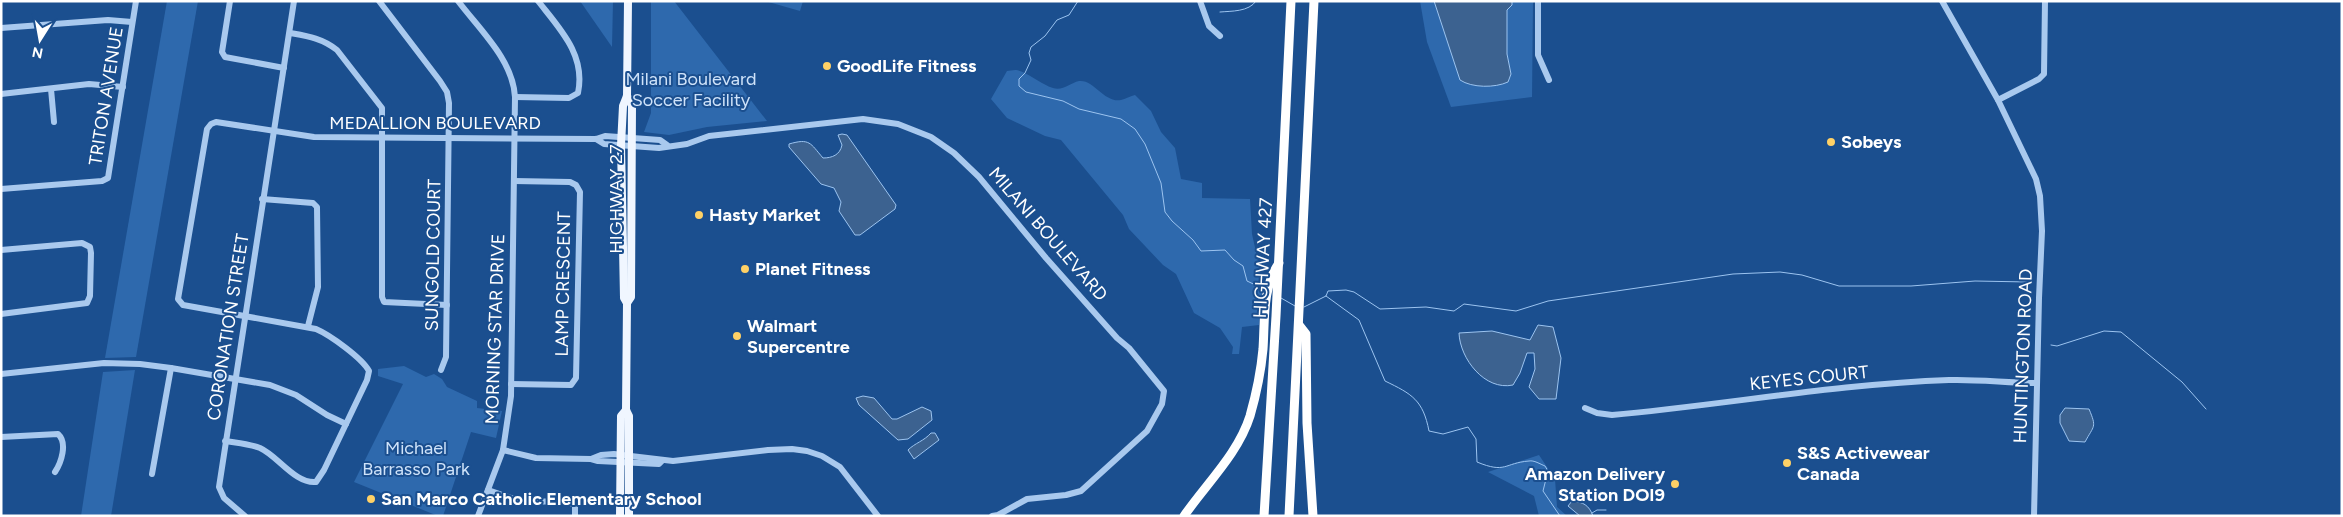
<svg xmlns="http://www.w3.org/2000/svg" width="2343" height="517" font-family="Figtree,sans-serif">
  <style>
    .green { fill: #2e69ad }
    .water { fill: #3c6290; stroke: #9cc4f0 }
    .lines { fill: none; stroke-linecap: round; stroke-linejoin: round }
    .stream { stroke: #9cc4f0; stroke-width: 1 }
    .minor { stroke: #a9c9ee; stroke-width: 6 }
    .major { stroke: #f0f6ff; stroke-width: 8 }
    .highway { stroke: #fff; stroke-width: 9 }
    .poi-dot { fill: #ffd166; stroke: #1b4f8f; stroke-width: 2 }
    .labels { text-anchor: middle; stroke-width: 4; stroke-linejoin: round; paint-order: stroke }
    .poi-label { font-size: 18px; font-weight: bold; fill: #fff; stroke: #1b4f8f; text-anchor: start }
    .park-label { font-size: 18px; fill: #cfe3fa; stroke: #1b4f8f }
    .street-label { font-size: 18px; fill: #fff; stroke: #1b4f8f }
  </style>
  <rect width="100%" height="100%" fill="#1b4f8f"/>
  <g class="green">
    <path d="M 167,1 L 198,1 L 136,357 L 105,358 Z"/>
    <path d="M 580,1 L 613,1 L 612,47 Z"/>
    <path d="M 651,1 L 674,1 L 767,121 L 707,127 L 669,135 L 644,132 L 651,113 Z"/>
    <path d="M 765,1 L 803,1 L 800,11 Z"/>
    <path d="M 1420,1 L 1533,1 L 1532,97 L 1451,107 L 1427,42 Z"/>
    <path d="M 1015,70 C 1024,70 1042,85 1053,88 C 1063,91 1070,83 1079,81 C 1094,79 1104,103 1121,100 C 1125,99 1131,96 1135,95 L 1151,111 L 1161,132 L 1175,148 L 1181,179 L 1202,183 L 1202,198 L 1250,199 L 1252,234 L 1263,284 L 1259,325 L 1242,327 L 1239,354 L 1232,354 L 1233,347 L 1220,328 L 1194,313 L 1176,274 L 1163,265 L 1129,229 L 1123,215 L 1061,140 L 1045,136 L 1007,118 L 991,99 L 1007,71 Z"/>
    <path d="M 404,366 L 426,377 L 434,374 L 442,379 L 447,387 L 477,401 L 477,408 L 502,411 L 496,438 L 471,432 L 443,516 L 438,516 L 354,482 L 403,384 L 378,376 L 378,369 Z"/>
    <path d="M 135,370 L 111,516 L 81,516 L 103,372 Z"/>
    <path d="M 1539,455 L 1555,479 L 1557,507 L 1567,516 L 1539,516 L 1534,496 L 1488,472 Z"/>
  </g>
  <g class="water">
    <path d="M 1434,1 L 1512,1 L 1512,5 L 1507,10 L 1507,54 L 1511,74 L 1508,82 C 1495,88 1472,88 1460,80 Z"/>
    <path d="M 842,134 L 847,135 L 896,205 L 895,209 L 860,235 L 855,235 L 839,211 L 841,202 L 834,188 L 821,184 L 789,147 L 789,144 C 810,138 810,143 823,158 C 832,158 840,155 842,145 L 838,135 Z"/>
    <path d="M 1538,325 L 1553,327 L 1561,358 L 1556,399 L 1539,399 L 1529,387 L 1535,369 L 1534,353 L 1527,353 L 1520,373 L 1513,385 C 1485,391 1460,359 1459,333 L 1492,331 L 1530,340 Z"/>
    <path d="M 863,396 L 874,398 L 892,419 L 897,419 L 922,407 L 931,411 L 932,420 L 908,439 L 898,440 L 859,405 L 856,398 Z"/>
    <path d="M 2065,408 L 2089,409 C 2097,428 2094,425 2085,442 L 2069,441 L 2060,423 L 2060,415 Z"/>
    <path d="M 931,433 L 935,433 L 939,440 L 914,459 L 908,450 C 915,443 924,441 931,433 Z"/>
    <path d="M 1572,501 C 1583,502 1589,505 1593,516 L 1580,516 L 1568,506 Z"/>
  </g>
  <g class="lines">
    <g class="stream">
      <path d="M 1078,1 L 1069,15 L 1057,20 L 1045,36 L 1031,47 L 1029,53 L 1031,60 L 1025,73 L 1019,79 L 1019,86 L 1026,92 L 1063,101 L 1079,109 L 1121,119 L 1135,129 L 1145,144 L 1161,183 L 1165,212 L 1172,221 L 1193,240 L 1201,251 L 1225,250 L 1234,260 L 1243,266 L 1247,281 L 1264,289"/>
      <path d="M 1220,12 C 1231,11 1249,12 1256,1"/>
      <path d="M 1326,296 L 1359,320 L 1385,381 C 1412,394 1423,400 1429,431 L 1443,434 L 1468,427 L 1476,439 L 1477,462 C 1506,474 1504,463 1529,461 C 1534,460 1540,464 1545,466 L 1548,471 L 1543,491 L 1560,516"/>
      <path d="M 1281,298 L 1295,306"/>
      <path d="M 1304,307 L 1326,296 L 1328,291 L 1346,290 L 1354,292 L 1380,309 L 1426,307 L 1454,311 L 1464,304 L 1516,311 L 1548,301 L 1733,274 L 1780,272 L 1802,275 L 1839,286 L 1911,286 L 1975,281 L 2028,282"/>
      <path d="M 2051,345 L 2057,346 L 2104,331 L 2121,332 L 2182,382 L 2206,409"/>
      <path d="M 1592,513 L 1597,510 L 1606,510"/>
    </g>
    <g class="minor">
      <path d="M 230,1 L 222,52 L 225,57 L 284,68"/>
      <path d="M 379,1 L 440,81 L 447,92 L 449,103 L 446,357 L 441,370"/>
      <path d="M 458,1 C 480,30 513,60 515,97 L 511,396 L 503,450 L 478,516"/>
      <path d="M 1200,1 L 1209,26 L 1220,36"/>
      <path d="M 1538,1 L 1538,55 L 1549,80"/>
      <path d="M 1942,1 L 1998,100 L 2036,179 L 2040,196 L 2042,231 L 2039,298 L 2034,516"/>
      <path d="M 1,28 L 108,20 L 132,22"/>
      <path d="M 290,33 C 307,36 322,38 337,50 L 382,108 L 382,297 L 384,302 L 447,305"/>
      <path d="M 51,89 L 54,122"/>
      <path d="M 1,94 L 89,84 L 123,87"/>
      <path d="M 515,97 L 569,98 L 578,93 C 586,55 560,29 538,1"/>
      <path d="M 1998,100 L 2039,79 L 2044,74 L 2045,1"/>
      <path d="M 596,139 L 604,144 L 659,148 L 687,144 L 709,136 L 863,119 L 898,124 L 931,137 L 954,153 L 979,177 L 1046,258 L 1117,338 L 1129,348 L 1164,391 L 1162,404 L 1147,431 L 1081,491 L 1066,495 L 1027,499 L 998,515 L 992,516"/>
      <path d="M 1,189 L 102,181 L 108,178 L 136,1"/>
      <path d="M 262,199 L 313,203 L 317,207 L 318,287 L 308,326"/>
      <path d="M 1,250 L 82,243 L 90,247 L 91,253 L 90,296 L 87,303 L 1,314"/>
      <path d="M 1,374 L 104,363 L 140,364 L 171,368 L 270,385 L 296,395 L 327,415 L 346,424"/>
      <path d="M 511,384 L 571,385 L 576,378 L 580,192 L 576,185 L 570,182 L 514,181"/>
      <path d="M 1585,408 L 1597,413 L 1612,415 C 1724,405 1836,384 1949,380 C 1978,379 2008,383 2037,383"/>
      <path d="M 1,437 L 58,434 C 68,443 61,463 55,472"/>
      <path d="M 225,441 C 237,443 249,444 260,448 C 278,456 295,484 316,482 L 324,470 L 367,380 L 369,371 C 362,358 330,335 316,329 L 183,305 L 178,299 L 207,129 L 211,124 L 216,122 L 314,137 L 596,139 L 605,136 L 660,140 L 667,145"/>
      <path d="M 503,450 L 536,458 L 591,459 L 598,461 L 659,464 L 662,461"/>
      <path d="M 591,459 L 601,455 L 614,454 L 673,461 L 768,450 L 792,449 L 807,451 L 822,456 L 840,467 L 878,516"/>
      <path d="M 152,474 L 171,368"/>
      <path d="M 488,490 L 520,501 L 568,502 L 575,505 L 575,516"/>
      <path d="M 245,516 L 224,498 L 219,487 L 294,1"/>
    </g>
    <g class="major">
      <path d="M 628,1 L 627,96 L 623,106 L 621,145 L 624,298 L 627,303 L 626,410 L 629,416 L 629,516"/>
      <path d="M 627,303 L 631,297 L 632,105 L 627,96"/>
      <path d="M 620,516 L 621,416 L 626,410"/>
    </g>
    <g class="highway">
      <path d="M 1299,325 L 1306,334 L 1307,423 L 1313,516"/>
      <path d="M 1184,516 C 1206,484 1238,454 1250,416 C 1256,395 1261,371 1263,349 C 1265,319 1262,288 1279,263"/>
      <path d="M 1264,516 L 1276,316 L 1291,1"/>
      <path d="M 1289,516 L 1314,1"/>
    </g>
  </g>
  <g class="poi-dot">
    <circle cx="827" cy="66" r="5"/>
    <circle cx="1831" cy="142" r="5"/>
    <circle cx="699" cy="215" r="5"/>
    <circle cx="745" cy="269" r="5"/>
    <circle cx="737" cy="336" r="5"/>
    <circle cx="1787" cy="463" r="5"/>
    <circle cx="1675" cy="484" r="5"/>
    <circle cx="371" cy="499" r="5"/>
  </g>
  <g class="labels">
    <g class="poi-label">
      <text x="837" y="72">GoodLife Fitness</text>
      <text x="1841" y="148">Sobeys</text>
      <text x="709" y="221">Hasty Market</text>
      <text x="755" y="275">Planet Fitness</text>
      <text x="747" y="332">Walmart<tspan x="747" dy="21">Supercentre</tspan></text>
      <text x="1797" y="459">S&amp;S Activewear<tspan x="1797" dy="21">Canada</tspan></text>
      <text x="1665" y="480" text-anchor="end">Amazon Delivery<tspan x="1665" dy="21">Station DOI9</tspan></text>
      <text x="381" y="505">San Marco Catholic Elementary School</text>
    </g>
    <g class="park-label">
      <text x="691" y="85">Milani Boulevard<tspan x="691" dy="21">Soccer Facility</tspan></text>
      <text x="416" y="454">Michael<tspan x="416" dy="21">Barrasso Park</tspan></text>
    </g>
    <g class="street-label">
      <text transform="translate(106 96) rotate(-81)" y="6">TRITON AVENUE</text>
      <text x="435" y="129">MEDALLION BOULEVARD</text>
      <text transform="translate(616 199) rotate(-90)" y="6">HIGHWAY 27</text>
      <text transform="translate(1048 234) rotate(49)" y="6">MILANI BOULEVARD</text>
      <text transform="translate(433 255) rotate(-89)" y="6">SUNGOLD COURT</text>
      <text transform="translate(1263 258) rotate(-87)" y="6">HIGHWAY 427</text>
      <text transform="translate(563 284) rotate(-89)" y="6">LAMP CRESCENT</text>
      <text transform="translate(228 327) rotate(-81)" y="6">CORONATION STREET</text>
      <text transform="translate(495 329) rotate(-88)" y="6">MORNING STAR DRIVE</text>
      <text transform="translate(2023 356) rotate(-88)" y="6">HUNTINGTON ROAD</text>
      <text transform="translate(1809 378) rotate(-6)" y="6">KEYES COURT</text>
    </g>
  </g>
  <rect width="2343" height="517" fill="none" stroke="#ffffff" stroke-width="5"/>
  <g transform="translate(40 40) rotate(191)" stroke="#1b4f8f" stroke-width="4" paint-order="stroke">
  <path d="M0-4L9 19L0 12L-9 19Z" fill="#ffffff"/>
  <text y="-8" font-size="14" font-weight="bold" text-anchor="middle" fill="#ffffff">N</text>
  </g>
</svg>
